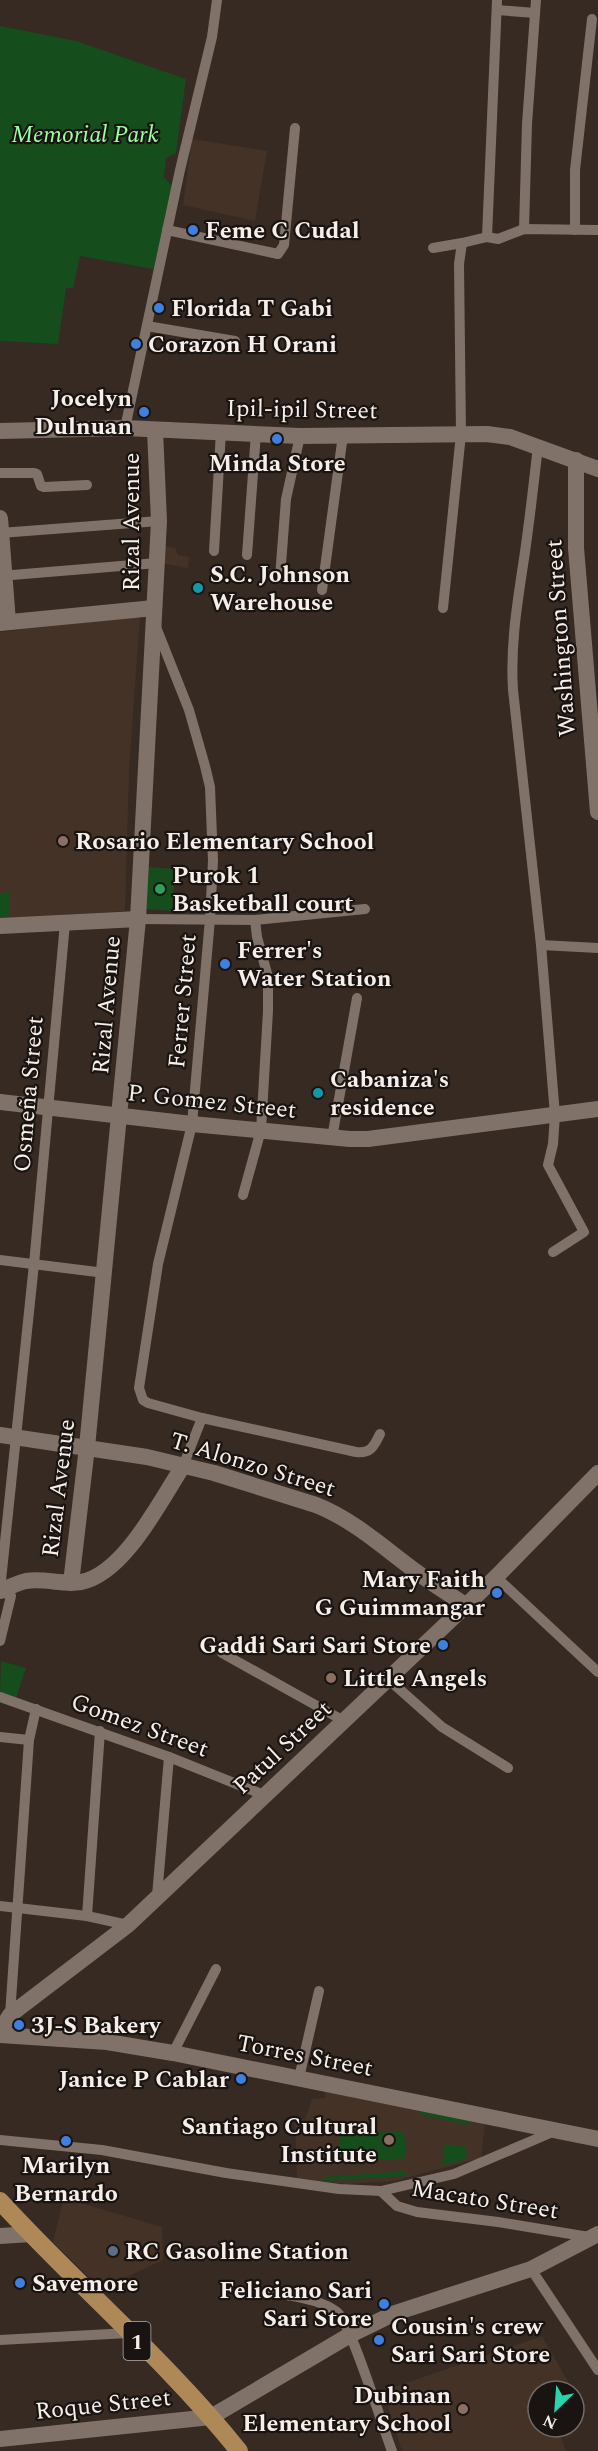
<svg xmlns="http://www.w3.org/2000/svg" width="598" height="2451" font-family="Spectral,serif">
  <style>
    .built { fill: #443227 }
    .green { fill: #164d1c }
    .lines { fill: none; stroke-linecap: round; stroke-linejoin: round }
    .street { stroke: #817269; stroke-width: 10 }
    .secondary { stroke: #817269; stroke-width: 16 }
    .primary { stroke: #af8858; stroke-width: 18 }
    .shop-dot { fill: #3f7fe0; stroke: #191411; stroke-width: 2 }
    .culture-dot { fill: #0f9aa8; stroke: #191411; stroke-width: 2 }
    .education-dot { fill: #8d6e63; stroke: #191411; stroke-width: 2 }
    .leisure-dot { fill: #2e9e5b; stroke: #191411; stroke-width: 2 }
    .service-dot { fill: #5c6f8a; stroke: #191411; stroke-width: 2 }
    .labels { text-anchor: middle; stroke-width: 4.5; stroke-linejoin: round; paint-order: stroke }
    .shield { fill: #191411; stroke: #b4ada8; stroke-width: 1.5 }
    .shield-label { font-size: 22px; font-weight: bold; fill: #f6eee9 }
    .park-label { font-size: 24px; font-style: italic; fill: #9bfea0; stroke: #191411 }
    .poi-label { font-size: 24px; font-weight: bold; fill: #f6eee9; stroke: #191411; text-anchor: start }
    .street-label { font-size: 24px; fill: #f6eee9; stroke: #191411 }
  </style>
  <rect width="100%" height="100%" fill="#362a23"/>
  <g class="built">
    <path d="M 192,139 L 267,151 L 255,221 L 183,205 Z"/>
    <path d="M 164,546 L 175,548 L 178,555 L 189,557 L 188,568 L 161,563 Z"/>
    <path d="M 140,616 L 129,770 L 125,911 L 0,919 L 0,632 Z"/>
    <path d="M 325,2088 L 485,2122 L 481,2158 L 394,2181 L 346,2184 L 297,2178 L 295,2120 L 305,2119 L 312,2099 L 325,2098 Z"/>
    <path d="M 64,2198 L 162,2227 L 163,2260 L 101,2289 L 53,2242 Z"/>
    <path d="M 542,2336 L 571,2387 L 559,2391 L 538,2391 L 538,2427 L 557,2427 L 566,2451 L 402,2451 L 383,2391 Z"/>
  </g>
  <g class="green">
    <path d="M 0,26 L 76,41 L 186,79 L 176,153 L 166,158 L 164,177 L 172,186 L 154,269 L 80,256 L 73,288 L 66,288 L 58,344 L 0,341 Z"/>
    <path d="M 148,867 L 175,869 L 172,911 L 146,909 Z"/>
    <path d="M 9,892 L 10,916 L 0,917 L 0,893 Z"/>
    <path d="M 1,1661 L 26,1668 L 16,1698 L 0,1692 Z"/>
    <path d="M 421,2109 L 471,2119 L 470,2125 L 420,2115 Z"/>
    <path d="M 404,2131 L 406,2158 L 341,2163 L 339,2135 Z"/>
    <path d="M 445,2144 L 467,2147 L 465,2160 L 442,2165 Z"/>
    <path d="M 406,2171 L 407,2176 L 324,2181 L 324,2177 Z"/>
  </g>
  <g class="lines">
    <g class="street">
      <path d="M 497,10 L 535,13"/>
      <path d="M 524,229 L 527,124 L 536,0"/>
      <path d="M 167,230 L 278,254 L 284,245 L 295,128"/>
      <path d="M 575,230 L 575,170 L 592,19"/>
      <path d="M 487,237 L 497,0"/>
      <path d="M 433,248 L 462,243"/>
      <path d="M 147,326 L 235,341"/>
      <path d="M 125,428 L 180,170 L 212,37 L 217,0"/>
      <path d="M 538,446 C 534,481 530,517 525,552 C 518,599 510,643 513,690 L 541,945 L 555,1115 L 553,1144 L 548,1165 L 584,1232 L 553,1252"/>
      <path d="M 0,473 L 34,473 L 37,474 L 41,486 L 44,487 L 87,485"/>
      <path d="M 0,533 L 159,521"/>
      <path d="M 214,551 L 221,432"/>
      <path d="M 247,555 L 256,433"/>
      <path d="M 0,576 L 157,563"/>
      <path d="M 280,577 L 286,499 L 300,436"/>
      <path d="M 322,590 L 343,435"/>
      <path d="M 443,608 L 461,434 L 459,264 L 462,243 L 487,237 L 498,239 L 524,229 L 598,230"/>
      <path d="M 156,627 L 189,710 L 205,766 L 210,787 L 213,861 L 210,919 L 192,1124 L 158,1264 L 139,1388 L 143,1400 L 148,1403 L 202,1418 L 356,1452 C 371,1454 374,1446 380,1434"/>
      <path d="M 138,919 L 255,920 L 365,909"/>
      <path d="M 541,945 L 598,948"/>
      <path d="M 332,1138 L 357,998"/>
      <path d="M 243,1195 L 261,1130 L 268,1011 L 268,977 L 257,937 L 255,920"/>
      <path d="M 0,1260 L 105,1273"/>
      <path d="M 183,1466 L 202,1418"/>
      <path d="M 496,1577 L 598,1672"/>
      <path d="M 0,1590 L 34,1264 L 65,923"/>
      <path d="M 0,1591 L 11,1596 L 0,1641"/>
      <path d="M 222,1653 L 344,1721"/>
      <path d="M 388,1679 L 442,1727 L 508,1768"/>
      <path d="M 0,1697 L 169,1757 L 264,1795"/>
      <path d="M 0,1737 L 29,1740"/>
      <path d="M 157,1896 L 169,1757"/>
      <path d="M 0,1906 L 87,1916 L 128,1925"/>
      <path d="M 87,1916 L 100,1731"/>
      <path d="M 10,2015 L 29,1740 L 36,1709"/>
      <path d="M 173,2053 L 216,1969"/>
      <path d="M 299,2078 L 319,1991"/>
      <path d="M 0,2140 L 102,2150 L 226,2173 L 339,2189 L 381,2191 L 454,2174 L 555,2131"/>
      <path d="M 381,2191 L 397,2206 L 417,2212 L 498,2222 L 589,2237"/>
      <path d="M 531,2269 L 598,2370"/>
      <path d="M 262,2294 C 283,2293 322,2299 338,2313 C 351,2324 383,2428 392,2451"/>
      <path d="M 0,2340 L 128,2333"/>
    </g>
    <g class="secondary">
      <path d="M 0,431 L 125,428 L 300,436 L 487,434 L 510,437 L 598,469"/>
      <path d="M 576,460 L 576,548 L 598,812"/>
      <path d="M 0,518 L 8,622"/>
      <path d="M 0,623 L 154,608"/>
      <path d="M 0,926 L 138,919"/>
      <path d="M 0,1102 L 192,1124 L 350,1139 L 368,1139 L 598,1109"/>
      <path d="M 0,1435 L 147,1457 L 214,1473 L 316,1505 C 354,1520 385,1549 418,1573 C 433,1584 449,1594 465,1605"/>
      <path d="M 71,1583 L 87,1447 L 138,919 L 159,521 L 155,430"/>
      <path d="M 0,1591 C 8,1588 17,1583 26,1581 C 44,1578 63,1585 81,1582 C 124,1574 161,1500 183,1466"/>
      <path d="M 0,2031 L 10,2015 L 128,1925 L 496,1577 L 598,1473"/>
      <path d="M 0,2035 L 107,2042 L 173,2053 L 598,2139"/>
      <path d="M 0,2236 L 31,2234"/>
      <path d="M 0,2439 L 211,2417 L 350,2335 L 395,2313 L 531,2269 L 598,2234"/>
    </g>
    <path class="primary" d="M 0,2201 C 78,2286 167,2361 239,2451"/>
  </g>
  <g class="shop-dot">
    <circle cx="193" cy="230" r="6"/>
    <circle cx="159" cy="308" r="6"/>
    <circle cx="136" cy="344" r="6"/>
    <circle cx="144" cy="412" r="6"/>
    <circle cx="277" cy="439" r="6"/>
    <circle cx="225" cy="964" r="6"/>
    <circle cx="497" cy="1593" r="6"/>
    <circle cx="443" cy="1645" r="6"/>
    <circle cx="19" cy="2025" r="6"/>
    <circle cx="241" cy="2079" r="6"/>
    <circle cx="66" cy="2141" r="6"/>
    <circle cx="20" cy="2283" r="6"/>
    <circle cx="384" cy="2304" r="6"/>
    <circle cx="379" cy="2340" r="6"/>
  </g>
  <g class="culture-dot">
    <circle cx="198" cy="588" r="6"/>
    <circle cx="318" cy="1093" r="6"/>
  </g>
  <g class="education-dot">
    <circle cx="63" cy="841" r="6"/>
    <circle cx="331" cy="1678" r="6"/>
    <circle cx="389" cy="2140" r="6"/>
    <circle cx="463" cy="2409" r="6"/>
  </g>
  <circle class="leisure-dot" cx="160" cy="889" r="6"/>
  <circle class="service-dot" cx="113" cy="2251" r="6"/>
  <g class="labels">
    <rect class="shield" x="123.5" y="2322" width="27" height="38" rx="4.5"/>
    <g class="shield-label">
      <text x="137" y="2349">1</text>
    </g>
    <g class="park-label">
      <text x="85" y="142">Memorial Park</text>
    </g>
    <g class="poi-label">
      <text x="205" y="238">Feme C Cudal</text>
      <text x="171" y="316">Florida T Gabi</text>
      <text x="148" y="352">Corazon H Orani</text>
      <text x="132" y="406" text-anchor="end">Jocelyn<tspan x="132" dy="28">Dulnuan</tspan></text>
      <text x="277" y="471" text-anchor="middle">Minda Store</text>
      <text x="210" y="582">S.C. Johnson<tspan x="210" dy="28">Warehouse</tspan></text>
      <text x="75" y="849">Rosario Elementary School</text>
      <text x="172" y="883">Purok 1<tspan x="172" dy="28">Basketball court</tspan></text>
      <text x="237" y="958">Ferrer's<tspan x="237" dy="28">Water Station</tspan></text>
      <text x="330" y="1087">Cabaniza's<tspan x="330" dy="28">residence</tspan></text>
      <text x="485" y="1587" text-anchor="end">Mary Faith<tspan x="485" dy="28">G Guimmangar</tspan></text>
      <text x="431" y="1653" text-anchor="end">Gaddi Sari Sari Store</text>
      <text x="343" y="1686">Little Angels</text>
      <text x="31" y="2033">3J-S Bakery</text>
      <text x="229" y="2087" text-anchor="end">Janice P Cablar</text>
      <text x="377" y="2134" text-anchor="end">Santiago Cultural<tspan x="377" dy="28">Institute</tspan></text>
      <text x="66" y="2173" text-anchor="middle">Marilyn<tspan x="66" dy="28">Bernardo</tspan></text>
      <text x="125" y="2259">RC Gasoline Station</text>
      <text x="32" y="2291">Savemore</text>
      <text x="372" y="2298" text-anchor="end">Feliciano Sari<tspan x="372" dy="28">Sari Store</tspan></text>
      <text x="391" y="2334">Cousin's crew<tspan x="391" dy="28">Sari Sari Store</tspan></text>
      <text x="451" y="2403" text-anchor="end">Dubinan<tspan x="451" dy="28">Elementary School</tspan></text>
    </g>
    <g class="street-label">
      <text transform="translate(302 409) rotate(1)" y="8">Ipil-ipil Street</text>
      <text transform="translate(131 522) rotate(-90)" y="8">Rizal Avenue</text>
      <text transform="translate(560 638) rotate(-94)" y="8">Washington Street</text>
      <text transform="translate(182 1001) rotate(-85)" y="8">Ferrer Street</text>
      <text transform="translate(106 1005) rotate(-85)" y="8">Rizal Avenue</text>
      <text transform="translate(28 1094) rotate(-85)" y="8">Osmeña Street</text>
      <text transform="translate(212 1101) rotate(6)" y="8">P. Gomez Street</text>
      <text transform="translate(253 1464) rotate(17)" y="8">T. Alonzo Street</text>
      <text transform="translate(58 1488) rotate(-83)" y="8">Rizal Avenue</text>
      <text transform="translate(140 1725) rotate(20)" y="8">Gomez Street</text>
      <text transform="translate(282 1747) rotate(-43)" y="8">Patul Street</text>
      <text transform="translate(305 2055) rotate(11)" y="8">Torres Street</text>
      <text transform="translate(485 2199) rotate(9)" y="8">Macato Street</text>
      <text transform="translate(103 2404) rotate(-6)" y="8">Roque Street</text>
    </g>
  </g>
  <g transform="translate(556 2409) rotate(205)"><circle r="28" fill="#191411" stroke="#716b67" stroke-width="1.5"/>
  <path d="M0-4.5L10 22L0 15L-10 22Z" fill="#28d5ad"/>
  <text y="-9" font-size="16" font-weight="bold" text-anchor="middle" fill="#f6eee9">N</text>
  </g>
</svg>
